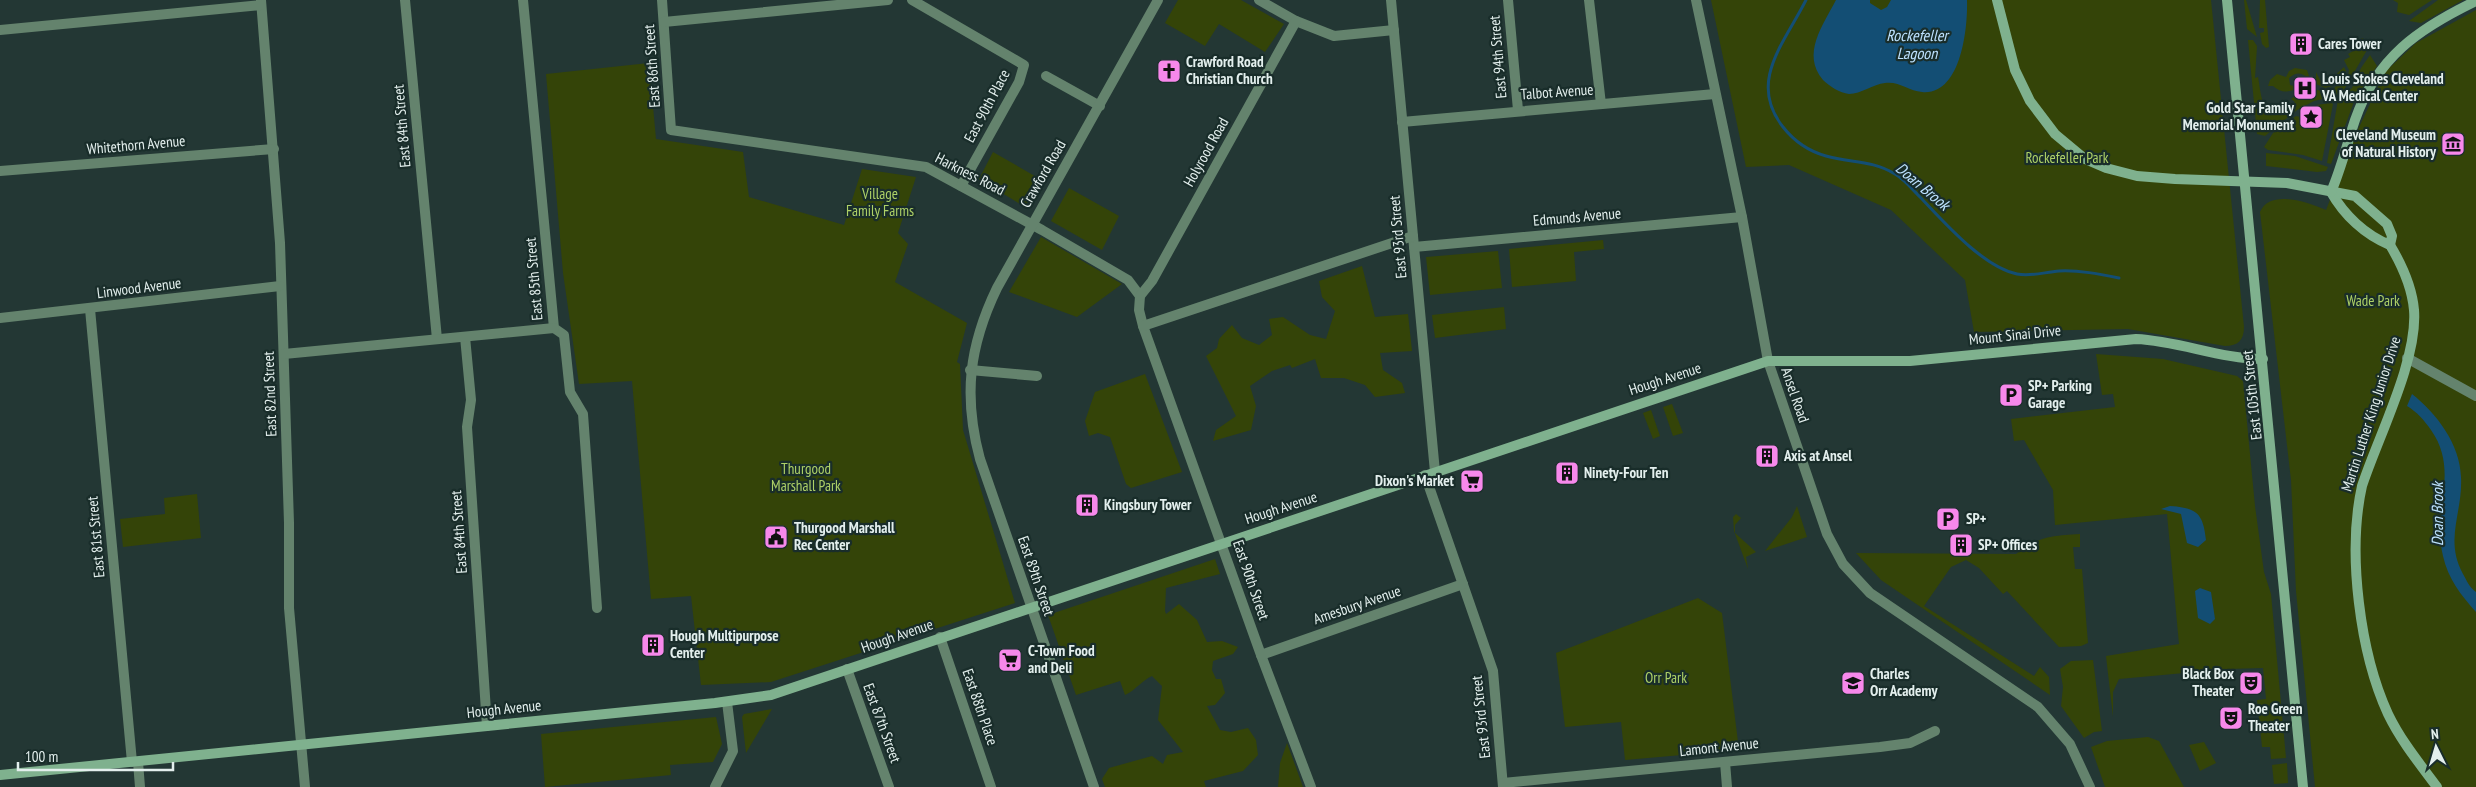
<svg xmlns="http://www.w3.org/2000/svg" width="2476" height="787" font-family="'PT Sans Narrow',sans-serif">
  <style>
    .green { fill: #344408 }
    .water { fill: #134e74 }
    .lines { fill: none; stroke-linecap: round; stroke-linejoin: round }
    .stream { stroke: #134e74; stroke-width: 3 }
    .street { stroke: #64836d; stroke-width: 10 }
    .secondary { stroke: #7fb18e; stroke-width: 10 }
    .labels { text-anchor: middle; stroke-width: 4.5; stroke-linejoin: round; paint-order: stroke }
    .poi-label { font-size: 15px; font-weight: bold; fill: #e3efed; stroke: #192d2a; text-anchor: start }
    .street-label { font-size: 15px; fill: #e3efed; stroke: #192d2a }
    .park-label { font-size: 15px; fill: #aed167; stroke: #192d2a }
    .water-label { font-size: 16px; font-style: italic; fill: #bde2ff; stroke: #192d2a }
  </style>
  <rect width="100%" height="100%" fill="#233734"/>
  <g class="green">
    <path d="M 1178,0 L 1241,0 L 1284,24 L 1265,52 L 1219,24 L 1205,46 L 1165,23 Z"/>
    <path d="M 1711,0 L 2211,0 L 2244,327 C 2244,340 2238,346 2225,346 L 2128,329 L 1974,332 L 1965,280 L 1891,210 L 1789,165 L 1746,167 Z"/>
    <path d="M 2244,0 L 2246,0 L 2257,37 L 2247,29 Z"/>
    <path d="M 2260,0 L 2265,0 L 2269,47 L 2266,48 L 2262,44 L 2260,33 L 2264,32 L 2264,28 L 2259,28 Z"/>
    <path d="M 2393,0 L 2432,0 L 2409,15 L 2397,12 L 2398,3 Z"/>
    <path d="M 2438,0 L 2463,0 L 2421,23 L 2409,21 Z"/>
    <path d="M 2476,10 L 2476,787 L 2315,787 L 2296,591 L 2291,480 L 2260,212 C 2270,189 2307,202 2326,210 L 2354,138 L 2385,72 L 2416,43 Z"/>
    <path d="M 2363,38 L 2367,50 L 2344,90 L 2336,96 L 2314,101 L 2297,110 L 2265,136 L 2257,134 L 2248,40 L 2253,40 L 2257,46 L 2255,78 L 2258,77 C 2261,91 2260,112 2278,113 L 2287,109 L 2295,102 L 2291,99 L 2302,91 L 2314,89 L 2325,92 L 2332,90 L 2348,75 L 2349,70 L 2344,60 L 2350,57 L 2348,54 L 2353,51 L 2353,43 Z"/>
    <path d="M 2370,55 L 2377,66 L 2355,99 L 2331,164 L 2327,163 L 2338,100 L 2352,88 L 2361,68 Z"/>
    <path d="M 649,63 L 656,139 L 743,152 L 749,197 L 844,225 L 862,169 L 916,177 L 898,233 L 908,244 L 895,282 L 967,323 L 957,362 L 960,364 L 963,430 L 1015,603 L 771,682 L 701,685 L 691,596 L 651,599 L 632,381 L 579,384 L 563,273 L 546,74 Z"/>
    <path d="M 2344,67 L 2346,71 L 2333,86 L 2325,88 L 2316,84 L 2316,72 L 2320,80 L 2326,84 Z"/>
    <path d="M 2295,68 L 2307,70 L 2310,79 C 2303,74 2298,70 2289,78 L 2290,85 L 2294,86 L 2300,82 L 2306,85 C 2294,89 2285,97 2273,86 L 2268,86 L 2270,80 L 2277,74 L 2286,77 L 2289,71 Z"/>
    <path d="M 2331,103 L 2333,104 L 2322,161 L 2303,155 L 2268,150 L 2264,147 L 2273,133 L 2296,116 L 2304,118 L 2307,126 L 2316,125 L 2318,117 L 2313,113 L 2316,105 Z"/>
    <path d="M 993,152 L 1040,179 L 1025,207 L 979,179 Z"/>
    <path d="M 2266,153 L 2295,156 L 2328,167 L 2326,171 L 2317,172 L 2266,166 Z"/>
    <path d="M 1069,188 L 1119,216 L 1102,250 L 1051,221 Z"/>
    <path d="M 1041,237 L 1122,284 L 1077,317 L 1009,292 Z"/>
    <path d="M 1603,240 L 1604,249 L 1574,252 L 1576,281 L 1512,287 L 1509,249 Z"/>
    <path d="M 1498,251 L 1502,288 L 1430,295 L 1426,257 Z"/>
    <path d="M 1362,266 L 1375,317 L 1408,314 L 1412,351 L 1380,353 L 1383,370 L 1402,383 L 1405,393 L 1375,397 L 1365,385 L 1344,378 L 1321,378 L 1315,359 L 1292,368 L 1290,365 L 1272,371 L 1250,386 L 1256,406 L 1251,430 L 1213,441 L 1216,430 L 1236,416 L 1206,356 L 1217,348 L 1219,339 L 1232,325 L 1242,338 L 1259,345 L 1272,335 L 1269,319 L 1283,317 L 1310,335 L 1326,339 L 1335,311 L 1322,297 L 1319,281 Z"/>
    <path d="M 1504,307 L 1506,329 L 1435,338 L 1432,315 Z"/>
    <path d="M 2096,354 L 2163,359 L 2237,376 L 2243,381 L 2255,506 L 2264,572 L 2271,594 L 2286,758 L 2271,759 L 2270,747 L 2262,747 L 2257,700 L 2266,699 L 2263,668 L 2228,669 L 2119,679 L 2113,692 L 2113,717 L 2106,656 L 2179,644 L 2167,514 L 2055,525 L 2053,490 L 2024,440 L 2014,441 L 2011,419 L 2115,407 L 2113,394 L 2102,395 Z"/>
    <path d="M 1145,374 L 1182,472 L 1131,488 L 1126,484 L 1110,437 L 1098,433 L 1089,436 L 1085,421 L 1095,392 Z"/>
    <path d="M 1672,404 L 1683,433 L 1673,436 L 1663,407 Z"/>
    <path d="M 1651,410 L 1660,436 L 1653,439 L 1643,413 Z"/>
    <path d="M 197,494 L 201,538 L 123,547 L 120,519 L 165,514 L 164,498 Z"/>
    <path d="M 1797,506 L 1807,537 L 1765,551 L 1792,517 Z"/>
    <path d="M 1736,514 L 1741,518 L 1735,525 L 1735,533 L 1756,552 L 1746,557 L 1748,569 L 1734,531 L 1733,517 Z"/>
    <path d="M 2080,534 L 2080,547 L 2073,547 L 2075,569 L 2082,569 L 2088,643 L 2081,646 L 2059,647 L 2007,591 L 2003,594 L 1979,568 L 1966,560 L 1951,567 L 1924,606 L 2034,676 L 2040,667 L 2049,677 L 2050,695 L 1881,580 L 1856,553 L 2016,554 C 2040,536 2050,536 2080,534 Z"/>
    <path d="M 1215,559 L 1220,574 L 1166,588 L 1165,611 L 1166,614 L 1179,604 L 1197,620 L 1207,642 L 1222,641 L 1238,647 L 1233,654 L 1213,661 L 1212,670 L 1216,679 L 1221,679 L 1225,693 L 1215,705 L 1207,706 L 1220,730 L 1231,732 L 1248,728 L 1256,740 L 1258,755 L 1243,771 L 1204,781 L 1206,787 L 1105,787 L 1102,779 L 1109,768 L 1152,756 L 1163,764 L 1167,755 L 1183,752 L 1158,720 L 1162,686 L 1152,676 C 1141,681 1136,690 1125,695 L 1120,681 L 1076,695 L 1048,615 Z"/>
    <path d="M 1698,598 L 1722,613 L 1739,750 L 1625,760 L 1621,722 L 1565,727 L 1556,653 Z"/>
    <path d="M 2093,660 L 2102,731 L 2094,732 L 2084,738 L 2061,706 L 2063,687 L 2060,669 L 2071,661 Z"/>
    <path d="M 772,709 L 746,753 L 742,717 L 744,714 Z"/>
    <path d="M 716,717 L 722,744 L 713,762 L 670,765 L 671,775 L 545,787 L 541,734 Z"/>
    <path d="M 2148,737 L 2159,741 L 2184,787 L 2105,787 L 2091,747 L 2107,741 Z"/>
    <path d="M 2204,742 L 2216,763 L 2200,771 L 2189,745 Z"/>
    <path d="M 1287,743 L 1303,787 L 1278,787 L 1280,763 Z"/>
    <path d="M 2287,763 L 2288,783 L 2274,784 L 2272,765 Z"/>
  </g>
  <g class="water">
    <path d="M 1836,0 L 1870,0 L 1870,3 L 1881,10 L 1887,7 L 1891,0 L 1967,0 C 1968,28 1961,96 1922,92 C 1909,91 1899,81 1885,83 C 1873,84 1861,94 1849,94 C 1840,93 1829,86 1823,80 C 1801,54 1823,25 1836,0 Z"/>
    <path d="M 2412,394 C 2437,414 2460,444 2461,477 C 2463,513 2444,539 2463,574 C 2467,581 2469,587 2476,592 L 2476,612 C 2461,595 2448,579 2443,556 C 2432,511 2460,471 2431,430 C 2424,420 2417,412 2407,406 Z"/>
    <path d="M 2170,506 C 2197,508 2203,513 2206,540 L 2198,547 L 2187,543 L 2181,514 L 2161,509 Z"/>
    <path d="M 2200,588 L 2211,592 L 2215,619 L 2210,624 L 2198,618 L 2195,591 Z"/>
  </g>
  <g class="lines">
    <path class="stream" d="M 1806,0 C 1785,42 1747,82 1783,127 C 1794,141 1808,151 1826,156 C 1851,163 1872,160 1895,174 C 1905,180 1912,189 1920,197 C 1944,222 1983,267 2017,274 C 2031,277 2045,272 2059,271 C 2079,270 2099,274 2119,278"/>
    <g class="street">
      <path d="M 261,0 L 280,243 L 289,523 L 289,608 L 305,787"/>
      <path d="M 405,0 L 437,339"/>
      <path d="M 523,0 L 554,328 L 564,335 L 570,392 L 583,414 L 597,608"/>
      <path d="M 662,0 L 671,130 L 926,167 L 1042,230 L 1128,280 L 1140,296 L 1139,310 L 1143,326 L 1261,655 L 1311,787"/>
      <path d="M 912,0 L 1024,65 L 1019,82 L 961,186"/>
      <path d="M 1259,0 L 1296,21 L 1334,36 L 1394,30"/>
      <path d="M 1391,0 L 1435,472"/>
      <path d="M 1508,0 L 1518,110"/>
      <path d="M 1589,0 L 1601,104"/>
      <path d="M 1696,0 L 1742,217 L 1768,361 L 1827,534 L 1843,564 L 1870,593 L 2038,707 L 2070,744 L 2090,787"/>
      <path d="M 664,22 L 888,0"/>
      <path d="M 0,30 L 261,5"/>
      <path d="M 1046,76 L 1100,106"/>
      <path d="M 1402,122 L 1715,94"/>
      <path d="M 0,171 L 274,149"/>
      <path d="M 1414,247 L 1742,217"/>
      <path d="M 1140,296 L 1152,281 L 1296,21"/>
      <path d="M 90,309 L 132,762"/>
      <path d="M 0,318 L 280,286"/>
      <path d="M 1143,326 L 1413,236"/>
      <path d="M 465,337 L 471,400 L 467,427 L 487,726"/>
      <path d="M 284,354 L 554,328"/>
      <path d="M 2407,358 L 2476,396"/>
      <path d="M 970,370 L 1037,376"/>
      <path d="M 1425,475 L 1493,671 L 1503,787"/>
      <path d="M 940,637 L 991,787"/>
      <path d="M 1261,655 L 1463,584"/>
      <path d="M 847,669 L 889,787"/>
      <path d="M 138,762 L 140,787"/>
      <path d="M 1725,762 L 1727,787"/>
      <path d="M 1503,783 L 1880,747 L 1910,743 L 1935,731"/>
      <path d="M 715,787 L 733,751 L 727,702"/>
      <path d="M 1094,787 L 980,459 C 963,396 969,346 997,288 L 1158,0"/>
    </g>
    <g class="secondary">
      <path d="M 1997,0 L 2015,70 L 2030,101 L 2055,134 L 2085,159 L 2106,168 L 2137,176 L 2175,179 L 2287,183 L 2355,196 L 2387,224 L 2392,236 L 2390,245"/>
      <path d="M 2227,0 L 2303,787"/>
      <path d="M 2331,192 C 2344,215 2365,235 2390,245 C 2402,265 2412,287 2414,310 C 2418,360 2378,437 2362,486 C 2347,553 2360,653 2388,714 C 2401,741 2420,764 2437,787"/>
      <path d="M 2331,192 C 2341,169 2347,144 2355,120 C 2377,57 2418,29 2476,1"/>
      <path d="M 0,775 L 715,703 L 771,695 L 1768,361 L 1910,361 L 2136,339 C 2180,341 2220,359 2263,359"/>
    </g>
  </g>
  <defs>
    <g id="building-square" transform="scale(1.25)"><rect x="-9" y="-9" width="18" height="18" rx="4" fill="#f788eb" stroke="#192d2a"/><path d="M-4-6H4V6H1V3H-1V6H-4ZM-2.5-4.3h1.7v1.8h-1.7ZM.8-4.3h1.7v1.8H.8ZM-2.5-1h1.7V.8h-1.7ZM.8-1h1.7V.8H.8Z" fill="#111"/></g>
    <g id="church-square" transform="scale(1.25)"><rect x="-9" y="-9" width="18" height="18" rx="4" fill="#f788eb" stroke="#192d2a"/><path d="M-1.2-6h2.4v3.5h3.3v2.4h-3.3V6h-2.4V-.1h-3.3v-2.4h3.3Z" fill="#111"/></g>
    <g id="hospital-square" transform="scale(1.25)"><rect x="-9" y="-9" width="18" height="18" rx="4" fill="#f788eb" stroke="#192d2a"/><path d="M-5-5h3v3.5h4V-5h3V5h-3V1.5h-4V5h-3Z" fill="#111"/></g>
    <g id="sight-square" transform="scale(1.25)"><rect x="-9" y="-9" width="18" height="18" rx="4" fill="#f788eb" stroke="#192d2a"/><path d="M0-6L1.8-2.2L6-1.7L2.9 1.2L3.7 5.4L0 3.3L-3.7 5.4L-2.9 1.2L-6-1.7L-1.8-2.2Z" fill="#111"/></g>
    <g id="museum-square" transform="scale(1.25)"><rect x="-9" y="-9" width="18" height="18" rx="4" fill="#f788eb" stroke="#192d2a"/><path d="M0-6L6-3V-2H-6V-3ZM-5-1h2V3h-2ZM-1-1h2V3h-2ZM3-1h2V3H3ZM-6 4H6V6H-6Z" fill="#111"/></g>
    <g id="parking-square" transform="scale(1.25)"><rect x="-9" y="-9" width="18" height="18" rx="4" fill="#f788eb" stroke="#192d2a"/><path d="M-3.5-5.5H1a3.5 3.5 0 0 1 0 7H-1V5.5H-3.5ZM-1-3.4V-.6H.8a1.4 1.4 0 0 0 0-2.8Z" fill="#111"/></g>
    <g id="supermarket-square" transform="scale(1.25)"><rect x="-9" y="-9" width="18" height="18" rx="4" fill="#f788eb" stroke="#192d2a"/><path d="M-6-5.5h2.5l.6 2H6L4.5 2H-2.5L-4.4-4H-6ZM-1.5 3.2a1.3 1.3 0 1 0 .1 0ZM3 3.2a1.3 1.3 0 1 0 .1 0Z" fill="#111"/></g>
    <g id="civic-square" transform="scale(1.25)"><rect x="-9" y="-9" width="18" height="18" rx="4" fill="#f788eb" stroke="#192d2a"/><path d="M-.6-6.5H3V-4.5H.6V-3L4-1V1h2V6H-6V1h2V-1L-.6-3ZM-1.2 2.5V6h2.4V2.5Z" fill="#111"/></g>
    <g id="school-square" transform="scale(1.25)"><rect x="-9" y="-9" width="18" height="18" rx="4" fill="#f788eb" stroke="#192d2a"/><path d="M0-5L7-2L0 1L-7-2ZM-4 1L0 2.5L4 1V4Q0 6-4 4Z" fill="#111"/></g>
    <g id="theatre-square" transform="scale(1.25)"><rect x="-9" y="-9" width="18" height="18" rx="4" fill="#f788eb" stroke="#192d2a"/><path d="M-5-5.5Q0-4 5-5.5V0Q5 5 0 6Q-5 5-5 0ZM-3.3-2.5H-1v1.5H-3.3ZM1-2.5H3.3v1.5H1ZM-2.8 1Q0 5.5 2.8 1Z" fill="#111"/></g>
  </defs>
  <g fill-rule="evenodd">
    <use href="#building-square" x="2301" y="44"/>
    <use href="#church-square" x="1169" y="71"/>
    <use href="#hospital-square" x="2305" y="88"/>
    <use href="#sight-square" x="2311" y="117"/>
    <use href="#museum-square" x="2453" y="144"/>
    <use href="#parking-square" x="2011" y="395"/>
    <use href="#building-square" x="1767" y="456"/>
    <use href="#building-square" x="1567" y="473"/>
    <use href="#supermarket-square" x="1472" y="481"/>
    <use href="#building-square" x="1087" y="505"/>
    <use href="#parking-square" x="1948" y="519"/>
    <use href="#civic-square" x="776" y="537"/>
    <use href="#building-square" x="1961" y="545"/>
    <use href="#building-square" x="653" y="645"/>
    <use href="#supermarket-square" x="1010" y="660"/>
    <use href="#school-square" x="1853" y="683"/>
    <use href="#theatre-square" x="2251" y="683"/>
    <use href="#theatre-square" x="2231" y="718"/>
  </g>
  <g class="labels">
    <g class="poi-label">
      <text x="2318" y="49">Cares Tower</text>
      <text x="1186" y="67">Crawford Road<tspan x="1186" dy="17">Christian Church</tspan></text>
      <text x="2322" y="84">Louis Stokes Cleveland<tspan x="2322" dy="17">VA Medical Center</tspan></text>
      <text x="2294" y="113" text-anchor="end">Gold Star Family<tspan x="2294" dy="17">Memorial Monument</tspan></text>
      <text x="2436" y="140" text-anchor="end">Cleveland Museum<tspan x="2436" dy="17">of Natural History</tspan></text>
      <text x="2028" y="391">SP+ Parking<tspan x="2028" dy="17">Garage</tspan></text>
      <text x="1784" y="461">Axis at Ansel</text>
      <text x="1584" y="478">Ninety-Four Ten</text>
      <text x="1454" y="486" text-anchor="end">Dixon's Market</text>
      <text x="1104" y="510">Kingsbury Tower</text>
      <text x="1966" y="524">SP+</text>
      <text x="794" y="533">Thurgood Marshall<tspan x="794" dy="17">Rec Center</tspan></text>
      <text x="1978" y="550">SP+ Offices</text>
      <text x="670" y="641">Hough Multipurpose<tspan x="670" dy="17">Center</tspan></text>
      <text x="1028" y="656">C-Town Food<tspan x="1028" dy="17">and Deli</tspan></text>
      <text x="1870" y="679">Charles<tspan x="1870" dy="17">Orr Academy</tspan></text>
      <text x="2234" y="679" text-anchor="end">Black Box<tspan x="2234" dy="17">Theater</tspan></text>
      <text x="2248" y="714">Roe Green<tspan x="2248" dy="17">Theater</tspan></text>
    </g>
    <g class="street-label">
      <text transform="translate(1498 57) rotate(-95)" y="5">East 94th Street</text>
      <text transform="translate(652 66) rotate(-94)" y="5">East 86th Street</text>
      <text transform="translate(1557 92) rotate(-4)" y="5">Talbot Avenue</text>
      <text transform="translate(987 106) rotate(-62)" y="5">East 90th Place</text>
      <text transform="translate(402 126) rotate(-95)" y="5">East 84th Street</text>
      <text transform="translate(136 145) rotate(-5)" y="5">Whitethorn Avenue</text>
      <text transform="translate(1206 152) rotate(-61)" y="5">Holyrood Road</text>
      <text transform="translate(970 174) rotate(27)" y="5">Harkness Road</text>
      <text transform="translate(1043 174) rotate(-60)" y="5">Crawford Road</text>
      <text transform="translate(1577 217) rotate(-5)" y="5">Edmunds Avenue</text>
      <text transform="translate(1398 237) rotate(-95)" y="5">East 93rd Street</text>
      <text transform="translate(534 279) rotate(-95)" y="5">East 85th Street</text>
      <text transform="translate(139 288) rotate(-7)" y="5">Linwood Avenue</text>
      <text transform="translate(2015 335) rotate(-6)" y="5">Mount Sinai Drive</text>
      <text transform="translate(1665 379) rotate(-18)" y="5">Hough Avenue</text>
      <text transform="translate(270 394) rotate(-92)" y="5">East 82nd Street</text>
      <text transform="translate(1795 395) rotate(71)" y="5">Ansel Road</text>
      <text transform="translate(2252 395) rotate(-96)" y="5">East 105th Street</text>
      <text transform="translate(2371 414) rotate(-72)" y="5">Martin Luther King Junior Drive</text>
      <text transform="translate(1281 508) rotate(-18)" y="5">Hough Avenue</text>
      <text transform="translate(459 532) rotate(-94)" y="5">East 84th Street</text>
      <text transform="translate(96 537) rotate(-95)" y="5">East 81st Street</text>
      <text transform="translate(1036 576) rotate(71)" y="5">East 89th Street</text>
      <text transform="translate(1251 580) rotate(71)" y="5">East 90th Street</text>
      <text transform="translate(1357 605) rotate(-19)" y="5">Amesbury Avenue</text>
      <text transform="translate(897 636) rotate(-19)" y="5">Hough Avenue</text>
      <text transform="translate(980 707) rotate(71)" y="5">East 88th Place</text>
      <text transform="translate(504 709) rotate(-6)" y="5">Hough Avenue</text>
      <text transform="translate(1481 717) rotate(-96)" y="5">East 93rd Street</text>
      <text transform="translate(882 723) rotate(70)" y="5">East 87th Street</text>
      <text transform="translate(1719 747) rotate(-6)" y="5">Lamont Avenue</text>
    </g>
    <g class="park-label">
      <text x="2067" y="163">Rockefeller Park</text>
      <text x="880" y="199">Village<tspan x="880" dy="17">Family Farms</tspan></text>
      <text x="2373" y="306">Wade Park</text>
      <text x="806" y="474">Thurgood<tspan x="806" dy="17">Marshall Park</tspan></text>
      <text x="1666" y="683">Orr Park</text>
    </g>
    <g class="water-label">
      <text x="1917" y="41">Rockefeller<tspan x="1917" dy="18">Lagoon</tspan></text>
      <text transform="translate(1923 186) rotate(40)" y="6">Doan Brook</text>
      <text transform="translate(2437 514) rotate(-90)" y="6">Doan Brook</text>
    </g>
  </g>
  <g transform="translate(2436 747) rotate(355)" stroke="#192d2a" stroke-width="4" paint-order="stroke">
  <path d="M0-4L9 19L0 12L-9 19Z" fill="#e3efed"/>
  <text y="-8" font-size="14" font-weight="bold" text-anchor="middle" fill="#e3efed">N</text>
  </g>
  <path d="M18 762v8h155v-8" fill="none" stroke="#e3efed" stroke-width="2.5"/>
  <text x="25" y="762" font-size="15" fill="#e3efed" stroke="#192d2a" stroke-width="4" paint-order="stroke">100 m</text>
</svg>
